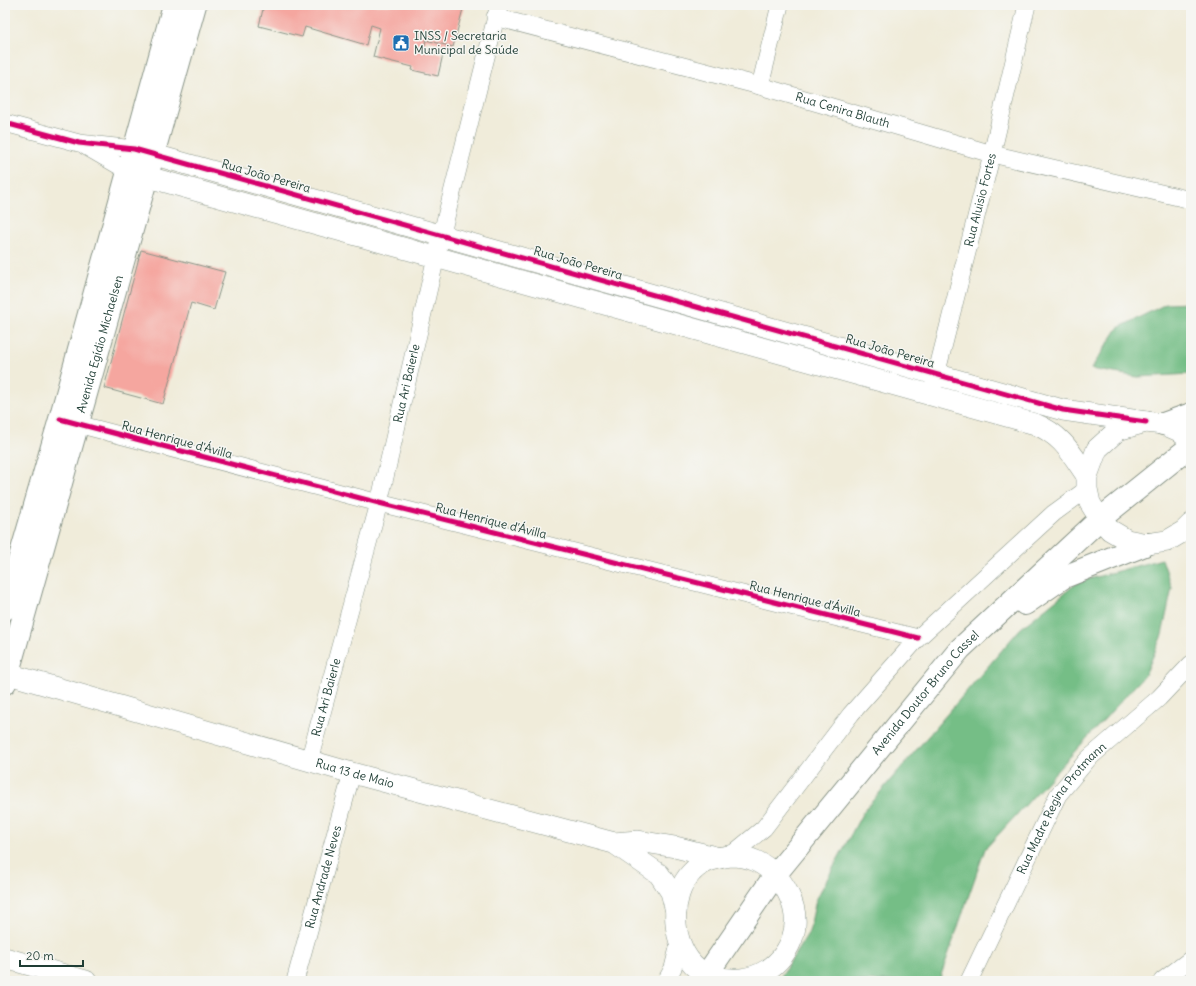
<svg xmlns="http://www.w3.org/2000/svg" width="1196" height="986" font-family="Delius,sans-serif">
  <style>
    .forest { fill: #74be86; stroke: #4a7e5d }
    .building { fill: #f5a69f }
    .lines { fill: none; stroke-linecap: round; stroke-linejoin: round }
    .minor-casing { stroke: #889487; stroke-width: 18 }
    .tertiary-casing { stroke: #889487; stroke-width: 22 }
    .secondary-casing { stroke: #889487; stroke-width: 24 }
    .primary-casing { stroke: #889487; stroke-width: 24 }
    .minor { stroke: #fff; stroke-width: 17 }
    .tertiary { stroke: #fff; stroke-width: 21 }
    .secondary { stroke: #fff; stroke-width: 22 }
    .primary { stroke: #fff; stroke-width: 22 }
    .cycleway-casing { stroke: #f6f6f2; stroke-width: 8 }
    .cycleway { stroke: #d6006c; stroke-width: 5 }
    .labels { text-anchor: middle; stroke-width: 3; stroke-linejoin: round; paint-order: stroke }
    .poi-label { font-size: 12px; fill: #1f3d34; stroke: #f6f6f2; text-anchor: start }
    .street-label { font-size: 12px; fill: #1f3d34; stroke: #f6f6f2 }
  </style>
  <rect width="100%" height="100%" fill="#f6f6f2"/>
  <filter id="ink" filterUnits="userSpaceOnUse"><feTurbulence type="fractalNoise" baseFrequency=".025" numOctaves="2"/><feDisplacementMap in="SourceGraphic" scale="8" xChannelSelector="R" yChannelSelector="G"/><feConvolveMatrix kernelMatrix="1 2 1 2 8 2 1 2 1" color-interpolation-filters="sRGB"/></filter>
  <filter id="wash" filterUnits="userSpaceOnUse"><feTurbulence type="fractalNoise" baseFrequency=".012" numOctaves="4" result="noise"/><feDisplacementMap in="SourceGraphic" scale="16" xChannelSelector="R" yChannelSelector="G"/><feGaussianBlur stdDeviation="0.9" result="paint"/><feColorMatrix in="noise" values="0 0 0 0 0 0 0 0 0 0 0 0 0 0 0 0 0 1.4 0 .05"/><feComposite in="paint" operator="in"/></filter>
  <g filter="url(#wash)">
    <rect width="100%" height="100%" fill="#f0ecda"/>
    <g class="forest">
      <path d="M 1191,303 L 1191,374 L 1138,377 L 1091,369 L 1118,328 L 1166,304 Z"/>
      <path d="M 1162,559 L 1172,588 L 1162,635 L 1145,675 L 985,849 L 939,981 L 778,981 L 809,932 L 816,900 L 863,812 L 1020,629 L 1078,582 Z"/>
    </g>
    <g id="blocks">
      <g class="building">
        <path d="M 264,5 L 464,5 L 453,47 L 426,40 L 424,49 L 443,54 L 438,76 L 412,70 L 413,67 L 373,57 L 380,28 L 371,25 L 366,45 L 305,27 L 302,37 L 259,26 Z"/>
        <path d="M 141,250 L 225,272 L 214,310 L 191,303 L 163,404 L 104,388 Z"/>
      </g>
    </g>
  </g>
  <g filter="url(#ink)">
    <use href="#blocks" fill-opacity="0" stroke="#889487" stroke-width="1"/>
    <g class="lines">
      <g class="minor-casing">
        <g id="minor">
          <path id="s1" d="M 495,17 L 760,86 L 992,154 L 1191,200"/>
          <path d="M 760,86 L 780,5"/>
          <path d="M 5,123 L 79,143 L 134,149"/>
          <path d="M 85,146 L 128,171"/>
          <path id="s2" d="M 933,387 L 992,154 L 1027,5"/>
          <path d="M 66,421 L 379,503 L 918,638"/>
          <path id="s3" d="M 309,761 L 379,503 L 436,257 L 499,5"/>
          <path d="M 730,856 L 764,828 L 851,714 L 918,638 L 1054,513 L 1087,489"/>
          <path id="s4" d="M 295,981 L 352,773"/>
          <path d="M 666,981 L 673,968 L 680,940"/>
          <path id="s5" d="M 969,981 L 1058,795 L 1088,759 L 1159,698 L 1191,664"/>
          <path d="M 1162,981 L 1191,959"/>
        </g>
      </g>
      <g class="tertiary-casing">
        <g id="tertiary">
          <path d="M 137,150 L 1063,410 L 1146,422"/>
          <path d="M 130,172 L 1035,424 C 1062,435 1071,453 1087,476"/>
          <path d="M 1191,441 L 1179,431 L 1163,424 L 1146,422 L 1118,430 L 1097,449 L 1087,476 L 1087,489 L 1090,503 L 1100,519 L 1110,530 L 1127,540 L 1147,544 L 1167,541 L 1184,531 L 1191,524"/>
          <path id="s6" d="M 5,673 L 352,773 L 614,843 L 659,874 L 671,892 L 676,911"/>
          <path d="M 614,843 L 638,841 L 675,847 L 719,858"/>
          <path d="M 730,856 C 739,856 748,857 756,861 C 783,874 803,909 792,939 C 779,972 747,986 713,976 C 708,974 701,972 697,968 C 671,946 668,896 692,872 C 702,861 716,858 730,856 Z"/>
          <path d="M 5,958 L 86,981"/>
        </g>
      </g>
      <g class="secondary-casing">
        <g id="secondary">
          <path d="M 5,609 L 60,419 L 174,5"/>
          <path id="s7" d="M 5,683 L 195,5"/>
        </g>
      </g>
      <g class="primary-casing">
        <g id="primary">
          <path d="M 1163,424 L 1191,414"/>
          <path d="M 1025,604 L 1064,577 L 1147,544"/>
          <path id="s8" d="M 704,981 L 707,974 L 775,875 L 960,649 L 1100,519 L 1191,446"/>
        </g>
      </g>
      <use href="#minor" class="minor"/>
      <use href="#tertiary" class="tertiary"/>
      <use href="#secondary" class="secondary"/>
      <use href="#primary" class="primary"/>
      <g class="cycleway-casing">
        <g id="cycleway">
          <path d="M 5,123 L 79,143 L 134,149 L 1063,410 L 1146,422"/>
          <path d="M 60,419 L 379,503 L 918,638"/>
        </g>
      </g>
      <use href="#cycleway" class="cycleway"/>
    </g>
  </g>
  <defs>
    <g id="civic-square" transform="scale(0.9)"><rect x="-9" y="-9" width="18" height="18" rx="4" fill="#1f6fb2" stroke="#f6f6f2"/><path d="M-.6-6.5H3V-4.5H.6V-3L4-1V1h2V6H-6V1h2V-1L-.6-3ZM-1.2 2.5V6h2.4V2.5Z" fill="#fff"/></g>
  </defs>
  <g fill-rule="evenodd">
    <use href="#civic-square" x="401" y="43"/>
  </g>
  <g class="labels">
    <g class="poi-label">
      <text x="414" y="40">INSS / Secretaria<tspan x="414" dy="14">Municipal de Saúde</tspan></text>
    </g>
    <g class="street-label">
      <text dy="4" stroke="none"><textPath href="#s1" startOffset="360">Rua Cenira Blauth</textPath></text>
      <text transform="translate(266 176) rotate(16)" y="4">Rua João Pereira</text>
      <text dy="4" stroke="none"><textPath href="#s2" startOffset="193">Rua Aluisio Fortes</textPath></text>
      <text transform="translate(578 263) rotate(16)" y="4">Rua João Pereira</text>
      <text dy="4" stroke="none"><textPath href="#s7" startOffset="352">Avenida Egídio Michaelsen</textPath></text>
      <text transform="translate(890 351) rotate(16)" y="4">Rua João Pereira</text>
      <text dy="4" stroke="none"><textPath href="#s3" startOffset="390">Rua Ari Baierle</textPath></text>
      <text transform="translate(177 440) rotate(15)" y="4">Rua Henrique d'Ávilla</text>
      <text transform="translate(491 521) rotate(14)" y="4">Rua Henrique d'Ávilla</text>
      <text transform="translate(805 599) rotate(14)" y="4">Rua Henrique d'Ávilla</text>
      <text dy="4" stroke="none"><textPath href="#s8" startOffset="364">Avenida Doutor Bruno Cassel</textPath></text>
      <text dy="4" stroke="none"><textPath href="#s3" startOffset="66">Rua Ari Baierle</textPath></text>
      <text dy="4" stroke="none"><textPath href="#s6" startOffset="364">Rua 13 de Maio</textPath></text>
      <text dy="4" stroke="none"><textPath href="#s5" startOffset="197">Rua Madre Regina Protmann</textPath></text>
      <text dy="4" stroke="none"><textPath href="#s4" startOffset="108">Rua Andrade Neves</textPath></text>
    </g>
  </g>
  <rect width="1196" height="986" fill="none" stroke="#f6f6f2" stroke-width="20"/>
  <path d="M20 960v6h63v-6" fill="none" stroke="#1f3d34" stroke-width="2"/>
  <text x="26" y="960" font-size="12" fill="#1f3d34" stroke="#f6f6f2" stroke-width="3" paint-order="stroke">20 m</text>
</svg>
